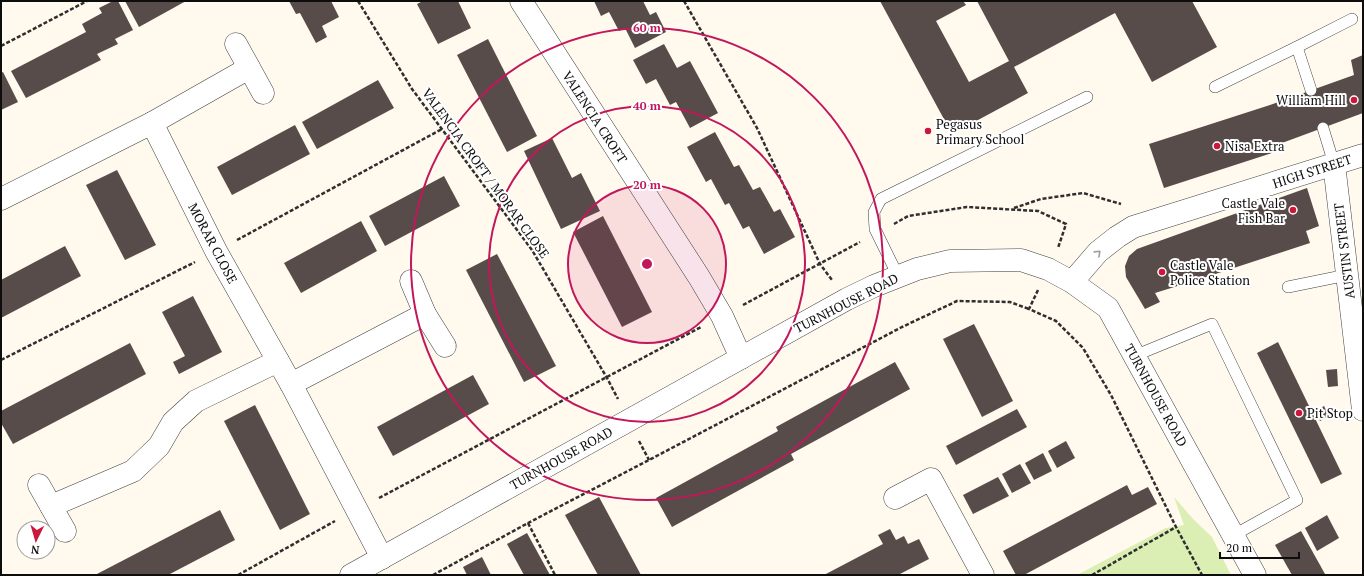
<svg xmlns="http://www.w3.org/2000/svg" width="1364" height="576" font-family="'PT Serif',serif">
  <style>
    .green { fill: #dbeeb3 }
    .building { fill: #574c49 }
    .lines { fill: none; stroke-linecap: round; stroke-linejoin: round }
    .service-casing { stroke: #404040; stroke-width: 12 }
    .minor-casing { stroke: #404040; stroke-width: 23 }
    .tertiary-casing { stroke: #404040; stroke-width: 23 }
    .path { stroke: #2f2f2f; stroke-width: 2.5; stroke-dasharray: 4 2; stroke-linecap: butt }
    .service { stroke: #fff; stroke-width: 11 }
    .minor { stroke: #fff; stroke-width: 22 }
    .tertiary { stroke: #fff; stroke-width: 22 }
    .oneway { stroke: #9e9e9e }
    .ring { fill: none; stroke: #c2185b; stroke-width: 2 }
    .poi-dot { fill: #cc173c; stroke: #fff; stroke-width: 1.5 }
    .labels { text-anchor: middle; stroke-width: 4; stroke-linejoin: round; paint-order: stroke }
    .poi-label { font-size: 13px; fill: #0d0d0d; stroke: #fff; text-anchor: start }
    .street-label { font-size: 13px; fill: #0d0d0d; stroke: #fff }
    .centre { fill: #c2185b; stroke: #fff; stroke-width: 2 }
    .ring-label { font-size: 12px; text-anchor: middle; font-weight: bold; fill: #c2185b; stroke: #fff; stroke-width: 4; stroke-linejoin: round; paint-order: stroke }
  </style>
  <rect width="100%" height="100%" fill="#fff9ee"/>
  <path class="green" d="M 1174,497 L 1194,520 L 1212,537 L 1231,575 L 1077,575 L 1166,528 L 1184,525 Z"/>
  <g class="building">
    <path d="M 113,1 L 118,1 L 133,30 L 115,39 L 118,44 L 97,54 L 101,60 L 26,98 L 11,71 L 86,32 L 82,24 L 102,13 L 99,8 Z"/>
    <path d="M 125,1 L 186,1 L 139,27 Z"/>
    <path d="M 289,1 L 331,1 L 339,17 L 322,26 L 327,37 L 316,43 L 300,13 L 296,14 Z"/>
    <path d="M 423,1 L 458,1 L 471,28 L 438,44 L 417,4 Z"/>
    <path d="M 594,1 L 643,1 L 650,15 L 656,12 L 666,32 L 635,48 L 625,28 L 619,31 L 609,12 L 601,16 Z"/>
    <path d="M 880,1 L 963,1 L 966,5 L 936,21 L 969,82 L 1009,61 L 977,1 L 1192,1 L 1217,47 L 1152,82 L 1115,13 L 1014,67 L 1028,93 L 952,134 Z"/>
    <path d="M 488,39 L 537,136 L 507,152 L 457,55 Z"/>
    <path d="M 664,44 L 677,68 L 690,61 L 718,113 L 690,128 L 676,102 L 670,105 L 656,79 L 646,84 L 633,60 Z"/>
    <path d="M 1363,55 L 1363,113 L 1282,143 L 1284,149 L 1164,188 L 1149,144 L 1270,105 L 1354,75 L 1351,60 Z"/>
    <path d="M 3,72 L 18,102 L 1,110 L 1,73 Z"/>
    <path d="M 378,80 L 394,108 L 317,149 L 302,122 Z"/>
    <path d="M 295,125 L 310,154 L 232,195 L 217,167 Z"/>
    <path d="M 715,132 L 734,167 L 739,165 L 753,190 L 760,187 L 774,212 L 780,209 L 795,237 L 764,254 L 749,226 L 743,229 L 729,203 L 725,205 L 711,179 L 706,182 L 687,147 Z"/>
    <path d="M 552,138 L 572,178 L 581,173 L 600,211 L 561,229 L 524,151 Z"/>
    <path d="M 117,170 L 156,245 L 125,260 L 86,185 Z"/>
    <path d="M 444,176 L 460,206 L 385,246 L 369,216 Z"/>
    <path d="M 1307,188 L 1319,226 L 1306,231 L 1310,243 L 1200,279 L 1155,293 L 1160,302 L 1145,309 L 1126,277 L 1125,266 L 1129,256 L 1137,249 Z"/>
    <path d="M 603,216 L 652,312 L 622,327 L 573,232 Z"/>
    <path d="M 361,221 L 377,251 L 301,293 L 284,263 Z"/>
    <path d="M 65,246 L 81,276 L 1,318 L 1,280 Z"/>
    <path d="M 497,254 L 556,366 L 524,382 L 466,270 Z"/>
    <path d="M 193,296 L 222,352 L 179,374 L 173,362 L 185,356 L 162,312 Z"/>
    <path d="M 974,324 L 1013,401 L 982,417 L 943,339 Z"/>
    <path d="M 1278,342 L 1342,474 L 1321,484 L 1257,353 Z"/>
    <path d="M 130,343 L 146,374 L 13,444 L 1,423 L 1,411 Z"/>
    <path d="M 895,362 L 910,389 L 791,454 L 794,460 L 672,527 L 656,498 L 778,431 L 776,427 Z"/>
    <path d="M 1337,369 L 1338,386 L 1328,387 L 1326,370 Z"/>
    <path d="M 473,375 L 489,404 L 393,456 L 377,427 Z"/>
    <path d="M 255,405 L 310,514 L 280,530 L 224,421 Z"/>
    <path d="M 1324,406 L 1329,416 L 1320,421 L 1315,411 Z"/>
    <path d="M 1017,409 L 1027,427 L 956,465 L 946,446 Z"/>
    <path d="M 1066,441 L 1075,458 L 1057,468 L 1048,451 Z"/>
    <path d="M 1043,453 L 1052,471 L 1034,480 L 1025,463 Z"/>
    <path d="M 1020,464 L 1031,483 L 1012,493 L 1002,474 Z"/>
    <path d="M 998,477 L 1009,496 L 973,514 L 963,495 Z"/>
    <path d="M 1127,485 L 1132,495 L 1148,487 L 1157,504 L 1024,575 L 1016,575 L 1003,551 Z"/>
    <path d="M 599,497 L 641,575 L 598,575 L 565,515 Z"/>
    <path d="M 220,510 L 235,540 L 168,575 L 95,575 Z"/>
    <path d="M 1327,515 L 1339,538 L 1317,551 L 1305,528 Z"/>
    <path d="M 890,529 L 896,540 L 904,536 L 908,544 L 919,539 L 929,559 L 898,575 L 824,575 L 883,544 L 878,535 Z"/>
    <path d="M 1301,531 L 1325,574 L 1325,575 L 1292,575 L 1275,545 Z"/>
    <path d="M 527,533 L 550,575 L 524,575 L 507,544 Z"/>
    <path d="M 482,557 L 491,575 L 467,575 L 463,567 Z"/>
  </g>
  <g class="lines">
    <g class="service-casing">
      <g id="service">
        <path d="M 1297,47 L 1311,90"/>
        <path d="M 1215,87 L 1297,47 L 1352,19"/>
        <path d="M 1323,128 L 1334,164"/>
        <path d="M 898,276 L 875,229 L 874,212 L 881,199 L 1087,97"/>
        <path d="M 1288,287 L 1347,275"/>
        <path d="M 1134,356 L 1212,324 L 1297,500 L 1234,535"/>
      </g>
    </g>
    <g class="minor-casing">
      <g id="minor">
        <path d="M 521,1 L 699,277 L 722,316 L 741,358"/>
        <path d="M 236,44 L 263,93"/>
        <path d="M 152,123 L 216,251 L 291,384 L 382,558"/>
        <path d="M 1334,164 L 1363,410"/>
        <path d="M 1,199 L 152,123 L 249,68"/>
        <path d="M 411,281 L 425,314 L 445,346"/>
        <path d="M 1072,282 L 1098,252 L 1117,237 L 1133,227 L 1363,155"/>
        <path d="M 291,384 L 425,314"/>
        <path d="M 39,485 L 65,531"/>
        <path d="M 895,498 L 931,479 L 983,575"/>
        <path d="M 51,506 L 133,471 L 159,446 L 173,422 L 196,401 L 278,361"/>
      </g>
    </g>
    <g class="tertiary-casing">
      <path id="tertiary" d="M 351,575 L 847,299 L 874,286 L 917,269 L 950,261 L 1021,260 L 1048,269 L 1072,282 L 1108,308 L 1255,575"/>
    </g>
    <g class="path">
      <path d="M 358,1 L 412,89 L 532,250 L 607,378 L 618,399"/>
      <path d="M 684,1 L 757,128 L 820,264 L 832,280"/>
      <path d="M 1,46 L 87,1"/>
      <path d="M 1014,208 L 1041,199 L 1083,193 L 1121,204"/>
      <path d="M 894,224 L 908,216 L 967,207 L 1038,211 L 1066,224 L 1058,248"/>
      <path d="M 237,240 L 442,129"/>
      <path d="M 1038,290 L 1029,309 L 1056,321 L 1083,348 L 1111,395 L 1176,527 L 1202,575"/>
      <path d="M 743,305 L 860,242"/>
      <path d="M 1,360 L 195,262"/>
      <path d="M 639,441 L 649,460"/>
      <path d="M 379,498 L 701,327"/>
      <path d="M 528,523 L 555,575"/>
      <path d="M 238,575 L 335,521"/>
      <path d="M 433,575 L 528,523 L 649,460 L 902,327 L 957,301 L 1010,302 L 1029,309"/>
      <path d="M 1092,575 L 1176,527"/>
    </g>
    <use href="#service" class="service"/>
    <use href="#minor" class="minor"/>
    <use href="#tertiary" class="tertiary"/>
  </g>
  <defs><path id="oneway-chevron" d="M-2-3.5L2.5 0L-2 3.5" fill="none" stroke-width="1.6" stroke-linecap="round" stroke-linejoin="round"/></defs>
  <use class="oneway" href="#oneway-chevron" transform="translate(1098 253) rotate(-44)"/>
  <circle cx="647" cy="264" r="79" fill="#c2185b" fill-opacity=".12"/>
  <g class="ring">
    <circle cx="647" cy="264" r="79"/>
    <circle cx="647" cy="264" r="158"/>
    <circle cx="647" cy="264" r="236"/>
  </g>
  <g class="poi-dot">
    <circle cx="1354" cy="100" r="4"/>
    <circle cx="928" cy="131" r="4"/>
    <circle cx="1217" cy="146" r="4"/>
    <circle cx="1293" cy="210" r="4"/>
    <circle cx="1162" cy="272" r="4"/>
    <circle cx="1299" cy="413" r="4"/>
  </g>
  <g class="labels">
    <g class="poi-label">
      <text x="1346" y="105" text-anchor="end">William Hill</text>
      <text x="936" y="129">Pegasus<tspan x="936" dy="15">Primary School</tspan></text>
      <text x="1225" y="151">Nisa Extra</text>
      <text x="1285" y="208" text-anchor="end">Castle Vale<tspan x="1285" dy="15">Fish Bar</tspan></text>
      <text x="1170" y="270">Castle Vale<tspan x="1170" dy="15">Police Station</tspan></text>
      <text x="1307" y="418">Pit Stop</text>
    </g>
    <g class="street-label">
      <text transform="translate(595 117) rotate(57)" y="5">VALENCIA CROFT</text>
      <text transform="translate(1312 171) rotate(-18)" y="5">HIGH STREET</text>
      <text transform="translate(486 173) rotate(54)" y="5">VALENCIA CROFT / MORAR CLOSE</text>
      <text transform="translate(213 243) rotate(62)" y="5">MORAR CLOSE</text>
      <text transform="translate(1344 251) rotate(-97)" y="5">AUSTIN STREET</text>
      <text transform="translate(846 303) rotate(-27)" y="5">TURNHOUSE ROAD</text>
      <text transform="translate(1156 395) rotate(61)" y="5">TURNHOUSE ROAD</text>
      <text transform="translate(561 458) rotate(-29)" y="5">TURNHOUSE ROAD</text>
    </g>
  </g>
  <circle cx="647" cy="264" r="6" class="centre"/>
  <g class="ring-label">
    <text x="647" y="32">60 m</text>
    <text x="647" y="110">40 m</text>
    <text x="647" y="189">20 m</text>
  </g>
  <rect width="1364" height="576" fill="none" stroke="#0d0d0d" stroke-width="4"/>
  <g transform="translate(36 540) rotate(185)"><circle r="19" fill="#ffffff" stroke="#9e9e9e"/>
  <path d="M0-3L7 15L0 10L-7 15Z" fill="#cc173c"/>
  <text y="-6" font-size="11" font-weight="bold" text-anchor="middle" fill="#0d0d0d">N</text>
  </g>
  <path d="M1220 552v6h79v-6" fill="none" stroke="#0d0d0d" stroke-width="2"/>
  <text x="1226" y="552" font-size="12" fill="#0d0d0d" stroke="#ffffff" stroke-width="3" paint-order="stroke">20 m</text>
</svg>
